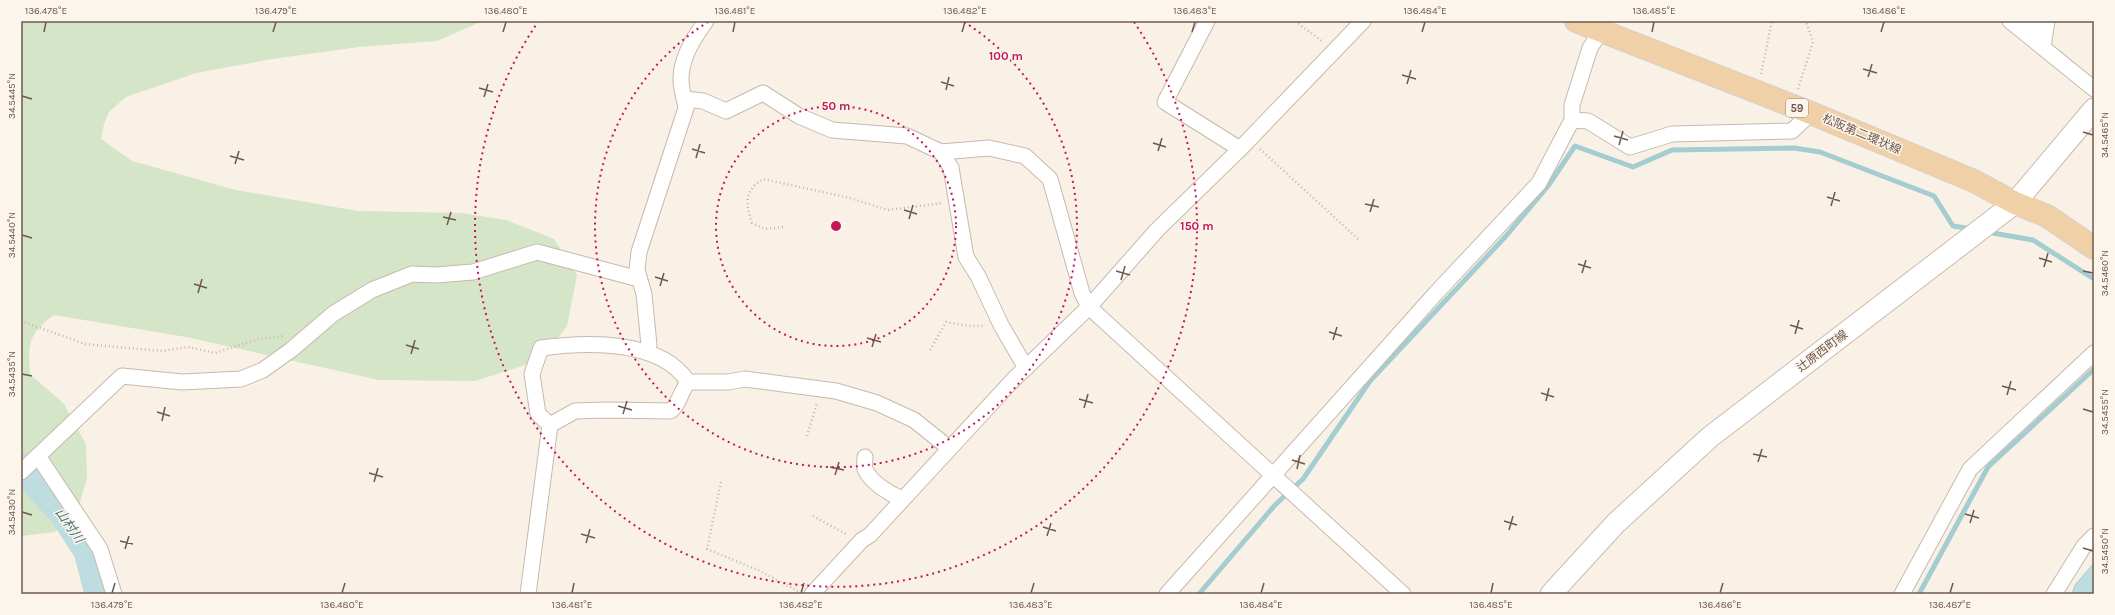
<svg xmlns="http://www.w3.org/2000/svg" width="2115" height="615" font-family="Karla,'Noto Sans JP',sans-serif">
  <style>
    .green { fill: #d5e5c7 }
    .water { fill: #bedde0; stroke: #a5ccd0 }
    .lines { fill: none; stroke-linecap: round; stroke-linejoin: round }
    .stream { stroke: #a5ccd0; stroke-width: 5 }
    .river { stroke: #bedde0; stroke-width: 29 }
    .minor-casing { stroke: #c9b8ae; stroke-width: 17 }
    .secondary-casing { stroke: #cdbaaf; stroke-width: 23 }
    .primary-casing { stroke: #d7d0ce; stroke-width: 24 }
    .path { stroke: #cfb3a5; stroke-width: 2.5; stroke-dasharray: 1 3; stroke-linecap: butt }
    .minor { stroke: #fff; stroke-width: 15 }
    .secondary { stroke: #fff; stroke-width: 21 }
    .primary { stroke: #efd0a7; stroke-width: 22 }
    .ticks { fill: none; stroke: #6f584f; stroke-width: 1.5 }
    .ring { fill: none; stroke: #c2185b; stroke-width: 2; stroke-dasharray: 2 4 }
    .labels { text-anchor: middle; stroke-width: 3; stroke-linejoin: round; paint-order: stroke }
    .shield { fill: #fcf5ec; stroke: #99877e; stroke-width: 1 }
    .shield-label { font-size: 11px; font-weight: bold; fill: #6f584f }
    .street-label { font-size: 12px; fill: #6f584f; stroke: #fcf5ec }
    .water-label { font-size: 13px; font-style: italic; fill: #487379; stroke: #fcf5ec }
    .centre { fill: #c2185b; stroke: #fcf5ec; stroke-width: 2 }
    .ring-label { font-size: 12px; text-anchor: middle; font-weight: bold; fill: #c2185b; stroke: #fcf5ec; stroke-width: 3; stroke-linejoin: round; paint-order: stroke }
    .neatline { fill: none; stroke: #6f584f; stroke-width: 1.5 }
    .ticks-label { font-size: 10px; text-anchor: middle; fill: #6f584f }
  </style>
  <rect width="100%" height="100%" fill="#f9f1e6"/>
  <path class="green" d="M 21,21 L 483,21 L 437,41 L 359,47 L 272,59 L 196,73 L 126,97 L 109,112 L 104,124 L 101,139 L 132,161 L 236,190 L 358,211 L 461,213 L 506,220 L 554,239 L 577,275 L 567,326 L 541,360 L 475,381 L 379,380 L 186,337 L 54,315 C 28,334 28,344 30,374 L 64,404 L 86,444 L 87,478 L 78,509 L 55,532 L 21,536 Z"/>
  <path class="water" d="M 2094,563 L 2094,594 L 2072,594 L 2075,585 Z"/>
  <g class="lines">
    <g class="stream">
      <path d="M 1987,232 L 2033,240 L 2094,279"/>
      <path d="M 1199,594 L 1275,505 L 1303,479 L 1370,381 L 1506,236 L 1548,186 L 1575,146 L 1633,167 L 1672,150 L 1794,148 L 1820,152 L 1934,196 L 1953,226 L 1972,229"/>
      <path d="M 1919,594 L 1988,467 L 2094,369"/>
    </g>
    <path class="river" d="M 21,467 L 64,514 L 88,551 L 99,594"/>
    <g class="minor-casing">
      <g id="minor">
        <path d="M 1207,21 L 1165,102 L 1240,149"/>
        <path d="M 2010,21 L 2094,89"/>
        <path d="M 2030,21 L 2045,30"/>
        <path d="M 2043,47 L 2047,21"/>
        <path d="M 685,99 L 703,101 L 726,111 L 763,93 L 799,116 L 832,130 L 907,136 L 941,152 L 989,148 L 1025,156 L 1050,179 L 1082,293 L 1089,307 L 1403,594"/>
        <path d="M 1572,120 L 1588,121 L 1630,147 L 1672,134 L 1792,131 L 1811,113"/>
        <path d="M 941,152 L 951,168 L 966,257 L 978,276 L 1001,325 L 1026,368"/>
        <path d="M 647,352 L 649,345 L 644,294 L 637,270 L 639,252 L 686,108 C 685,101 683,96 682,89 C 677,64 692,40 706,21"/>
        <path d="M 688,382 L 728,382 L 745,379 L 836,391 L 877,403 L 914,420 L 949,448"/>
        <path d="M 550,425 L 538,414 L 532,374 L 541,348 C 586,342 661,339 688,382"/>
        <path d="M 550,425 L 575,411 L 607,410 L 670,411 C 678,407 681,391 688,382"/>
        <path d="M 38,456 L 100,549 L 114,594"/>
        <path d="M 865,457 C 865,460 864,466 865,469 C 871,483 890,494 902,499"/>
        <path d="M 21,472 L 122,376 L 182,382 L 241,379 L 263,370 L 291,350 L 333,314 L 372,290 L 412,274 L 436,275 L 473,272 L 537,252 L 639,279"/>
        <path d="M 528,594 L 550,425"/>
        <path d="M 812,594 L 862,540 L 870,535 L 1013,380 L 1089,307 L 1157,230 L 1240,149 L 1363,21"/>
        <path d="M 1167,594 L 1436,293 L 1539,183 L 1572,120 L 1572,105 L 1590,48 L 1601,31"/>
        <path d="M 1902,594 L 1970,469 L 2094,353"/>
        <path d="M 2054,594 L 2084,546 L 2094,536"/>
      </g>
    </g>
    <g class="secondary-casing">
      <path id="secondary" d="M 1551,594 L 1616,523 L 1710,437 L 2015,203 L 2094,109"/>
    </g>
    <g class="primary-casing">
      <path id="primary" d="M 1576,21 L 1811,113 L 1974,181 L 2015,203 L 2047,216 L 2094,248"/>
    </g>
    <g class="path">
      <path d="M 1295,21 L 1323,42"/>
      <path d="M 1761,74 L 1772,21"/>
      <path d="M 1798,89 L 1813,42 L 1806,21"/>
      <path d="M 1260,149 L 1358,239"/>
      <path d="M 783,227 L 765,229 L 752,223 C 746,203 743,192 763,179 L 850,198 L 888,210 L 943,203"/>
      <path d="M 21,321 L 85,344 L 162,351 L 188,347 L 215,353 L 259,339 L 283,336"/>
      <path d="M 930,350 L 946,322 L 968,326 L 985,326"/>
      <path d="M 807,436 L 817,403"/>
      <path d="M 721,482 L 707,549 L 758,570 L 798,591"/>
      <path d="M 813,516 L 846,534"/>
    </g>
    <use href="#minor" class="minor"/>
    <use href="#secondary" class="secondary"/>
    <use href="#primary" class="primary"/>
  </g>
  <path class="ticks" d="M 44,32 L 46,22M 273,32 L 276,22M 503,32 L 506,22M 733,32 L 735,22M 962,32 L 965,22M 1192,32 L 1195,22M 1422,32 L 1425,22M 1652,32 L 1654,22M 1881,32 L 1884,22M 1863,69 L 1877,73M 1402,75 L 1416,79M 1868,77 L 1872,64M 941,82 L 954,86M 1407,84 L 1411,70M 479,88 L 493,92M 946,90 L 949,77M 22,96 L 32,99M 484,97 L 488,84M 2083,132 L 2093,135M 1614,136 L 1628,140M 1153,143 L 1166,147M 1619,145 L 1623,131M 692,149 L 705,153M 1158,151 L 1162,138M 230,156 L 244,160M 696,158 L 700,144M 235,164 L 239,151M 1827,197 L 1840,201M 1365,204 L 1379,207M 1831,206 L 1835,192M 904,210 L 917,214M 1370,212 L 1374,199M 443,217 L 456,220M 909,219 L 913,205M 447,225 L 451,212M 22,235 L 32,238M 2039,258 L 2052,262M 1578,264 L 1591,268M 2044,267 L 2048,253M 1116,271 L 1130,275M 2083,271 L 2093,273M 1582,273 L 1586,260M 655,277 L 668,281M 1121,280 L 1125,266M 194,284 L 207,288M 660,286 L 664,273M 198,293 L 202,279M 1790,325 L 1803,329M 1329,332 L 1342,336M 1795,334 L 1799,320M 867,338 L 881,342M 1333,340 L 1337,327M 406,345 L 419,349M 872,347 L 876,334M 411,354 L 415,340M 22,374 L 32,376M 2002,386 L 2016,390M 1541,393 L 1554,397M 2007,395 L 2011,381M 1079,399 L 1093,403M 1546,401 L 1549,388M 618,406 L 632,410M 1084,408 L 1088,394M 2083,409 L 2093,412M 157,412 L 170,416M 623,414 L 627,401M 162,421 L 165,407M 1753,454 L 1767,457M 1292,460 L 1305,464M 1758,462 L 1762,449M 830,467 L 844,470M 1297,469 L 1300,455M 369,473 L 383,477M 835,475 L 839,462M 374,482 L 378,468M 22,512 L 32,515M 1965,514 L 1979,518M 1504,521 L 1517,525M 1970,523 L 1974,510M 1043,527 L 1056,531M 1509,530 L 1513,516M 581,534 L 595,538M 1047,536 L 1051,523M 120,541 L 133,544M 586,543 L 590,529M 2083,548 L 2093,551M 125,549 L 129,536M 112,593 L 115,583M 342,593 L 345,583M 572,593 L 574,583M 801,593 L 804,583M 1031,593 L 1034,583M 1261,593 L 1264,583M 1491,593 L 1493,583M 1720,593 L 1723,583M 1950,593 L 1953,583"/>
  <g class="ring">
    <circle cx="836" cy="226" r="120"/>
    <path d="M964 22A241 241 0 1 1 708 22"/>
    <path d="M1134 22A361 361 0 1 1 538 22"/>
  </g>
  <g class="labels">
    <rect class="shield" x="1786" y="99" width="22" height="18" rx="3"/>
    <g class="shield-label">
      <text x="1797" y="112">59</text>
    </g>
    <g class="street-label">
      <text transform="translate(1862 134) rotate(23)" y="4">松阪第二環状線</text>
      <text transform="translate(1822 351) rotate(-37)" y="4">辻原西町線</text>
    </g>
    <g class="water-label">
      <text transform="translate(70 525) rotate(55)" y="5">山村川</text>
    </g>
  </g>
  <circle cx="836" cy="226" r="6" class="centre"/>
  <g class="ring-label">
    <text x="1006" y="60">100 m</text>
    <text x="836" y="110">50 m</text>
    <text x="1197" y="230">150 m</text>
  </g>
  <rect width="2115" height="615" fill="none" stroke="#fcf5ec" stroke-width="44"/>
  <rect x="22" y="22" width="2071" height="571" class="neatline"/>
  <g class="ticks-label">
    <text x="46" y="14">136.478°E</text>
    <text x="276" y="14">136.479°E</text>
    <text x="506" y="14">136.480°E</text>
    <text x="735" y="14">136.481°E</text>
    <text x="965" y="14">136.482°E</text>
    <text x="1195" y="14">136.483°E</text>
    <text x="1425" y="14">136.484°E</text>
    <text x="1654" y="14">136.485°E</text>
    <text x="1884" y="14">136.486°E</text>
    <text transform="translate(11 96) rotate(-90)" y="4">34.5445°N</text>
    <text transform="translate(2104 135) rotate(-90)" y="4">34.5465°N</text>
    <text transform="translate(11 235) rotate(-90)" y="4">34.5440°N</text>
    <text transform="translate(2104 273) rotate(-90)" y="4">34.5460°N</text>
    <text transform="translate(11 374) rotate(-90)" y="4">34.5435°N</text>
    <text transform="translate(2104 412) rotate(-90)" y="4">34.5455°N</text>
    <text transform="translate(11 512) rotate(-90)" y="4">34.5430°N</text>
    <text transform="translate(2104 551) rotate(-90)" y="4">34.5450°N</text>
    <text x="112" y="608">136.479°E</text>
    <text x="342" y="608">136.480°E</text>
    <text x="572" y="608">136.481°E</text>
    <text x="801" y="608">136.482°E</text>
    <text x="1031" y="608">136.483°E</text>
    <text x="1261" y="608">136.484°E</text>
    <text x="1491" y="608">136.485°E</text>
    <text x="1720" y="608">136.486°E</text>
    <text x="1950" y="608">136.487°E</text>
  </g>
</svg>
